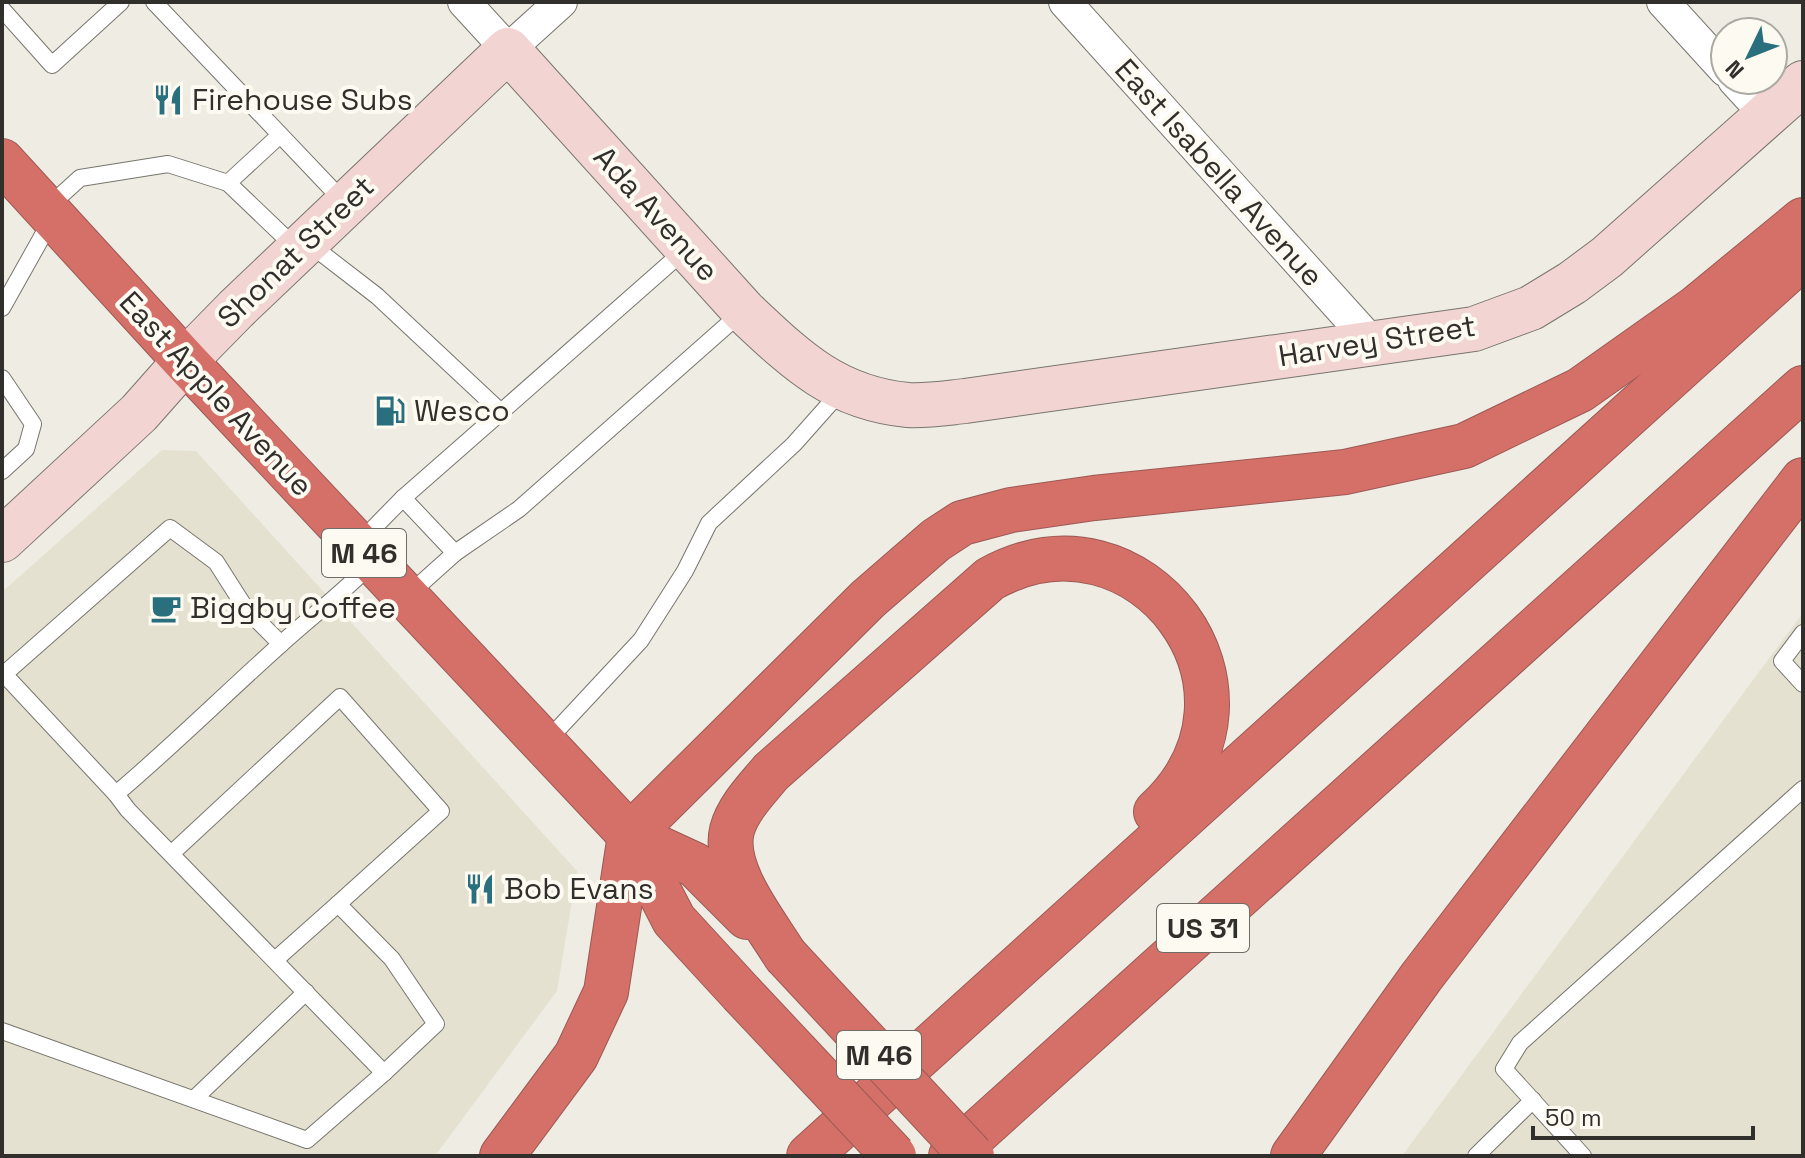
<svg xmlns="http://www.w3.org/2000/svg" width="1805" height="1158" font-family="'Space Grotesk',sans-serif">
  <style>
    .built { fill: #e5e1d0 }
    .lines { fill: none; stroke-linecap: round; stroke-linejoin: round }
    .lane-casing { stroke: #77756d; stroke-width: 18 }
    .street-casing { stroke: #77756d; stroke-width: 34 }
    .secondary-casing { stroke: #77756d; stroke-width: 46 }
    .highway-casing { stroke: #9b5954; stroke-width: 46 }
    .lane { stroke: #fff; stroke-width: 16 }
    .street { stroke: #fff; stroke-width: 32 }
    .secondary { stroke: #f2d4d2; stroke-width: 44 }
    .highway { stroke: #d57069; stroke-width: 44 }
    .highway-bridge-casing { stroke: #9b5954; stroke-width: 46; stroke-linecap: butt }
    .highway-bridge { stroke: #d57069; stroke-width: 44 }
    .labels { text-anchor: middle; stroke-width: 8; stroke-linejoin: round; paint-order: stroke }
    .shield { fill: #fcfaf1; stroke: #6d6c67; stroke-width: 2 }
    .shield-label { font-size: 28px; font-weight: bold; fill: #302f2c }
    .poi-label { font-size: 30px; fill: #302f2c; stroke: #fcfaf1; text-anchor: start }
    .street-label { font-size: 30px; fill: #302f2c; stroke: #fcfaf1 }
  </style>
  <rect width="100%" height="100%" fill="#efece3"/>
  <g class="built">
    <path d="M 162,450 L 196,451 L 577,871 L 557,991 L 435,1156 L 2,1156 L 2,592 Z"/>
    <path d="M 1803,613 L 1803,1156 L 1402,1156 L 1761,669 Z"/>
  </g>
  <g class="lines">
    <g class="lane-casing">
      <g id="lane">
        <path d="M 154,2 L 345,203"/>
        <path d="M 2,9 L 52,65 L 121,2"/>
        <path d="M 280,135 L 228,183 L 296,248"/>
        <path d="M 48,207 L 80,178 L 168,164 L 228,183"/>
        <path d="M 307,242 L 377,296 L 501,412 L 403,498 L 358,544"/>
        <path d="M 2,308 L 52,219"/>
        <path d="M 2,378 L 33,424 L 26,449 L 2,471"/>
        <path d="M 501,412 L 686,249"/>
        <path d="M 403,498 L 455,553 L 519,509 L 742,312"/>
        <path d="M 407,596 L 455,553"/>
        <path d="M 1803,633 L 1782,661 L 1803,684"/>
        <path d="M 2,672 L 116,794 L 128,810 L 384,1073 L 436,1024 L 392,959 L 338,904 L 441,811 L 340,697 L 171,854"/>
        <path d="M 2,676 L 170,528 L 216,562 L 246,609 L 281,644"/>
        <path d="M 545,743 L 641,640 L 685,571 L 709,523 L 794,444 L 842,390"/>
        <path d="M 116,794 C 174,745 225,694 281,644 C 312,616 344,592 373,562"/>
        <path d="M 275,960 L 338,904"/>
        <path d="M 2,1031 L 307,1140 L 384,1073"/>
        <path d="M 194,1099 L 306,992"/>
        <path d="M 1476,1156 L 1533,1100"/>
        <path d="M 1583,1156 L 1504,1069 L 1520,1043 L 1803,789"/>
      </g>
    </g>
    <g class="street-casing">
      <g id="street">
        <path d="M 464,2 L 508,50 L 561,2"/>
        <path d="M 1065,2 L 1374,345"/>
        <path d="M 1663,2 L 1725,70"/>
        <path d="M 1734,80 L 1767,116"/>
      </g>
    </g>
    <g class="secondary-casing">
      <path id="secondary" d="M 2,540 L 139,413 L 185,361 L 236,309 L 508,50 L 744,311 C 795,359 834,398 908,405 C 927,406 946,403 965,401 L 1474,329 L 1531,308 L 1572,283 L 1607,257 L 1803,83"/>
    </g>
    <g class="highway-casing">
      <g id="highway">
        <path d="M 2,161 L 185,361 L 630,835 L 674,920 L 741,993"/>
        <path d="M 630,835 L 695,865 L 747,917"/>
        <path d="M 785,955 C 765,922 722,870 732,830 C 738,808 757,789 771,772 L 990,579 C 1139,495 1288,690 1156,812"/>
        <path d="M 502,1156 L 576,1056 L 606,992 L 630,835 L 868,599 L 936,540 L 962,523 L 1011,510 L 1094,498 L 1345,472 L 1464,446 L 1580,390 L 1696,308 L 1803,220"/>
        <path d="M 809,1156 L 1803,257"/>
        <path d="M 951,1156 L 1803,388"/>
        <path d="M 1293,1156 L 1422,976 L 1803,480"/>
      </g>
    </g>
    <use href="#lane" class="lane"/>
    <use href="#street" class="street"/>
    <use href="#secondary" class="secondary"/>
    <use href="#highway" class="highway"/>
    <g class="highway-bridge-casing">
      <g id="highway-bridge">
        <path d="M 785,955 L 972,1156"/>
        <path d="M 741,993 L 894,1156"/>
      </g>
    </g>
    <use href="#highway-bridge" class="highway-bridge"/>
  </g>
  <defs>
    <g id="restaurant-bare" transform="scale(2.4)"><path d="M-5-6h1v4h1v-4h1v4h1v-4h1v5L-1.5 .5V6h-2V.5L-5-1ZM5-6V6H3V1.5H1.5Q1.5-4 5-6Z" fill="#296f7d" stroke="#fcfaf1" stroke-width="2.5" paint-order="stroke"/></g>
    <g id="fuel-bare" transform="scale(2.4)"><path d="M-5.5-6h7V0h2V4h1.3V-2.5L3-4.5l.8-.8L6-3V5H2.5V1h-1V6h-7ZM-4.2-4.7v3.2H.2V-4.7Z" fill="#296f7d" stroke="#fcfaf1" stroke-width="2.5" paint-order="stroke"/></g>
    <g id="cafe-bare" transform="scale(2.4)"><path d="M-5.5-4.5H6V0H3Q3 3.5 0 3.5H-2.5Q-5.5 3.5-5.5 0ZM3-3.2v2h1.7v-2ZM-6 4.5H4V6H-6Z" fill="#296f7d" stroke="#fcfaf1" stroke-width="2.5" paint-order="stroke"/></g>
  </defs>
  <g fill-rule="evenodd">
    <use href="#restaurant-bare" x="168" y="100"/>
    <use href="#fuel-bare" x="390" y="411"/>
    <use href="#cafe-bare" x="166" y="608"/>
    <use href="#restaurant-bare" x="480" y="889"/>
  </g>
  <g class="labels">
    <g class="shield">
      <rect x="322" y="529" width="84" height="48" rx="6"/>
      <rect x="1157" y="904" width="92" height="48" rx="6"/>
      <rect x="837" y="1031" width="84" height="48" rx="6"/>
    </g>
    <g class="shield-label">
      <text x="364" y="563">M 46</text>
      <text x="1203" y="938">US 31</text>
      <text x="879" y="1065">M 46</text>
    </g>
    <g class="poi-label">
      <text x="192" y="110">Firehouse Subs</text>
      <text x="414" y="421">Wesco</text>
      <text x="190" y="618">Biggby Coffee</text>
      <text x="504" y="899">Bob Evans</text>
    </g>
    <g class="street-label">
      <text transform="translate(1219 173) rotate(48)" y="10">East Isabella Avenue</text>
      <text transform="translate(656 214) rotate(48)" y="10">Ada Avenue</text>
      <text transform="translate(296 252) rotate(-44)" y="10">Shonat Street</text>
      <text transform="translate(1377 341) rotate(-9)" y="10">Harvey Street</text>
      <text transform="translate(216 394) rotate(47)" y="10">East Apple Avenue</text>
    </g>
  </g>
  <rect width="1805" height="1158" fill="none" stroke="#302f2c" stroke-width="8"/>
  <g transform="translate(1749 56) rotate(227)"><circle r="38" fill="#fcfaf1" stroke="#aaa9a2" stroke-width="2"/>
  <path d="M0-6L14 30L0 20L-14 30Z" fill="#296f7d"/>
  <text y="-12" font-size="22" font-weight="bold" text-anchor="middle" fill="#302f2c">N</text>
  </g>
  <path d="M1533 1126v12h220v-12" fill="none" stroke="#302f2c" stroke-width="4"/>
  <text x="1545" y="1126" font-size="24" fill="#302f2c" stroke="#fcfaf1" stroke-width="6" paint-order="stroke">50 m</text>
</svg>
